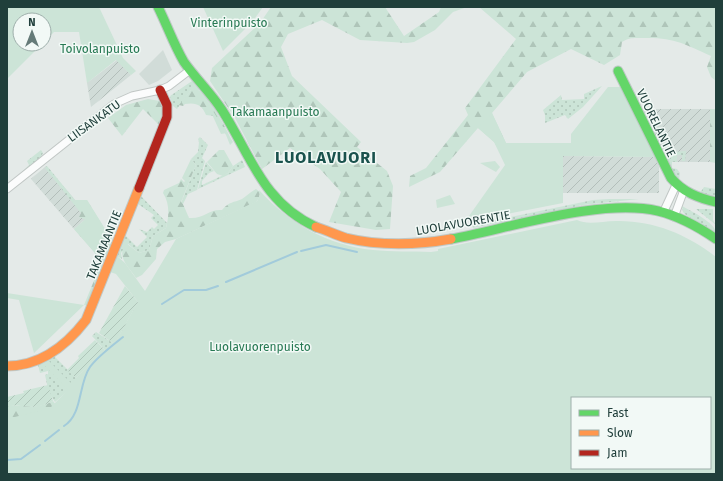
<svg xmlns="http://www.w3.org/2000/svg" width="723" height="481" font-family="'Fira Sans',sans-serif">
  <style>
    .built { fill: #d1dcd8 }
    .industrial { fill: url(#industrial-furrows) }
    .grass { fill: url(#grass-dots) }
    .forest { fill: url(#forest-firs) }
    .park { fill: #cce4d7; fill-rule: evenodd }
    .garden { fill: url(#garden-furrows) }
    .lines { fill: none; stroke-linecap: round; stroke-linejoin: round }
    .stream { stroke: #a2cbdb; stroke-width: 2 }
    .street-casing { stroke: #c1c7c5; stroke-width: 9 }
    .fast-casing { stroke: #bfc8c6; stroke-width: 11 }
    .slow-casing { stroke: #bfc8c6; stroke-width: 11 }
    .jam-casing { stroke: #bfc8c6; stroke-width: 11 }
    .street { stroke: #fbfcfc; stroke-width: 7 }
    .fast { stroke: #63d668; stroke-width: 9 }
    .slow { stroke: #ff974d; stroke-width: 9 }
    .jam { stroke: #b3261e; stroke-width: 9 }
    .labels { text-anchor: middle; stroke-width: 3; stroke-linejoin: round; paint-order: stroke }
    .park-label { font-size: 12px; fill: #277953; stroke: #f2f9f6 }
    .street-label { font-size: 12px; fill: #203f3b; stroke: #f2f9f6 }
    .district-label { font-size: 16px; font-weight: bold; letter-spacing: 1px; fill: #1a524d; stroke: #f2f9f6 }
  </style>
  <defs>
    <pattern id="industrial-furrows" width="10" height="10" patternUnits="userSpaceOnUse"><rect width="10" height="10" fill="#d1dcd8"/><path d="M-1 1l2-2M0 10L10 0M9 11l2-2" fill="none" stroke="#b3beba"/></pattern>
    <pattern id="grass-dots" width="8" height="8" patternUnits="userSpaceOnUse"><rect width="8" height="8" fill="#cce4d7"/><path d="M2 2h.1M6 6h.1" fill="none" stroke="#afc5b9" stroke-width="1.8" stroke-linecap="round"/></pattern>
    <pattern id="forest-firs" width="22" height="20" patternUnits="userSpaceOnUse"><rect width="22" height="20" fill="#cce4d7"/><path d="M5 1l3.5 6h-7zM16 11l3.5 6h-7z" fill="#afc5b9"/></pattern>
    <pattern id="garden-furrows" width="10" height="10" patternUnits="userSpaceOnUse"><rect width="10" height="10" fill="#cce4d7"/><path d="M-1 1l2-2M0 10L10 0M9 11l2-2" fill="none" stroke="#afc5b9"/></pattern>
  </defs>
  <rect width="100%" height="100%" fill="#e4eae8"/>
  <path class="built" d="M 163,50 L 172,70 L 158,81 L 149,85 L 139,74 Z"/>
  <g class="industrial">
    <path d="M 117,60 L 131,75 L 91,107 L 87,83 Z"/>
    <path d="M 642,109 L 710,109 L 710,162 L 668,162 Z"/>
    <path d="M 563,156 L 655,157 L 659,167 L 659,193 L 563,193 Z"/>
    <path d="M 46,166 L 89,216 L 74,229 L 31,179 Z"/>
  </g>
  <g class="grass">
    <path d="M 192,81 L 202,93 L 199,90 L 191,90 L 177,109 L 173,106 L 170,96 Z"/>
    <path d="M 602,86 L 583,107 L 568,119 L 565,115 L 545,123 L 545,115 L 543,110 L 561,95 L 562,100 L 584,99 L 584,94 Z"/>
    <path d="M 200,137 L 208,145 L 202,158 L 205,161 L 197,190 L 188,194 L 183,204 L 181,203 L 196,165 L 191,159 L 198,152 L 199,142 L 198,139 Z"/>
    <path d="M 41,150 L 43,153 L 41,157 L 21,173 L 29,165 L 27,161 Z"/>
    <path d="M 686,151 L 685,161 L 682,161 L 682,155 L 677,155 L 677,162 L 672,162 L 672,168 L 677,169 L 680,173 L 679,180 L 673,172 L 665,155 L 672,152 Z"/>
    <path d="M 242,160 L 245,167 L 198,189 L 206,162 L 214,171 L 209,173 L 202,181 L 202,185 L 228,173 L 233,166 Z"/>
    <path d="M 47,166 L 75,200 L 72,202 L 45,168 Z"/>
    <path d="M 704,187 L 716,189 L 716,197 L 700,193 Z"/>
    <path d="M 141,196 L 167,223 L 166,228 L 153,236 L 149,250 L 139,253 L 128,244 L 121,253 L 122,259 L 117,256 L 125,235 L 137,247 L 147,237 L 139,229 L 147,232 L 152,227 L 154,229 L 158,225 L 151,218 L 154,215 L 138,204 Z"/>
    <path d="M 609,199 L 639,199 L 583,205 L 473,228 L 472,225 L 593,200 Z"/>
    <path d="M 682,206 C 691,211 716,223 716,233 L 686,215 L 683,212 Z"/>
    <path d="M 696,209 L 713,209 L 713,220 L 716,225 Z"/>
    <path d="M 137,300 L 158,314 L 55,402 L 49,393 L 45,375 L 48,374 L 48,371 L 40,373 L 38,365 L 54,356 L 76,378 L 105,350 L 92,336 L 96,332 L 113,343 L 118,338 L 138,302 Z"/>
  </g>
  <g class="forest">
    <path d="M 271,7 L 385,7 L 404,36 L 439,12 L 441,7 L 467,7 L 453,12 L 435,30 L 414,42 L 407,43 L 360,40 L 322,20 L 288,34 L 281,47 L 292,76 L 361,142 L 357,147 L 387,171 L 393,186 L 390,229 L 376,230 L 329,222 L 341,192 L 320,169 L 290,148 L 262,169 L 235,118 L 210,81 L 212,68 L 260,23 Z"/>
    <path d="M 479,7 L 716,7 L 716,81 L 711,77 L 707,67 L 711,56 C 685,44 673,37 643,38 C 635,38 629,37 622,42 L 620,55 L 604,65 L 571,49 L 527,72 L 492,113 L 506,143 L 498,148 L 494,142 L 478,128 L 440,172 L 409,187 L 410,176 L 426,168 L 468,115 L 465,108 L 516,39 Z"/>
    <path d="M 195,88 C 210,94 225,128 233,142 L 230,145 L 226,135 L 214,116 L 206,115 C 202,105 196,102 185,104 L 183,106 L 179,105 L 191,90 Z"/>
    <path d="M 148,99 L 160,101 C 165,109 162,117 160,126 L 143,109 L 122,136 L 108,118 L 126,105 Z"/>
    <path d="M 710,109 L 716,109 L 716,163 L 710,162 Z"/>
    <path d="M 219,150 L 224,150 L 233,166 L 228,173 L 223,176 L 217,174 L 207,162 Z"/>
    <path d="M 191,159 L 196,165 L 181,202 L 183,204 L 189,218 C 205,219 208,209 222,210 C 230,201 233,203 242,199 C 247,196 250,192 256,189 L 260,192 L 259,198 L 256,202 L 176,239 L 165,242 L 157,249 L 156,259 L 142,275 L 136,278 C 128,266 116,257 126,243 L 139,253 L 149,250 L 153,236 L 166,228 C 169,216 170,204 163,193 L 164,190 L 179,183 L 181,179 L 184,182 L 185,181 L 182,178 Z"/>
    <path d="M 75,200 L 87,200 L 103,226 L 79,217 L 81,213 L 72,202 Z"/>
    <path d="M 74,229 L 110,240 L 113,243 L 89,306 L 84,305 L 102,261 Z"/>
    <path d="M 53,401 L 56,405 L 7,441 L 7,405 C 26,405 35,410 53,401 Z"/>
  </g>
  <g class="park">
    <path d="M 7,7 L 99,7 L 123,58 L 136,71 L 131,75 L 116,60 L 87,83 L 79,32 L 54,32 L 44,42 L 44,20 L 20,20 L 20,44 L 42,44 L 7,79 Z"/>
    <path d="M 203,7 L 263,7 L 253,21 L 223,51 Z"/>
    <path d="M 608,87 L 621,87 L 655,157 L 563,156 L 563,203 L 471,221 L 469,216 L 505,165 L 494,142 L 478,128 L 492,113 L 506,143 L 571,143 L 571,134 Z"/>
    <path d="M 204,97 L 227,133 L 221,134 Z"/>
    <path d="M 495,161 L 500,167 L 496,172 L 480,163 Z"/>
    <path d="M 259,190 C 290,224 327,245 373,250 C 392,252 412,251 431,252 L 438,251 L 438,249 L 577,220 C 589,226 605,220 619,221 C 655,221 688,235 716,257 L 716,474 L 7,474 L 7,419 L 50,408 L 68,390 L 42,363 L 48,360 L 71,383 L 118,338 L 138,302 L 116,274 L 110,272 L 117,256 L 125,263 L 145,291 L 176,239 L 257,201 L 260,195 ZM 572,398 L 710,398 L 710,468 L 572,468 Z"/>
    <path d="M 450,195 L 455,204 L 437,208 L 436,200 Z"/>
    <path d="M 75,200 L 87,200 L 107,232 L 113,235 L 102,261 L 74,229 L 89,216 Z"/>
    <path d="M 7,293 L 84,305 L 34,353 L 19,300 L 7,298 Z"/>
  </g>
  <g class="garden">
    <path d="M 125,286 L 138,302 L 118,338 L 113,343 L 99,333 Z"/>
    <path d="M 95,340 L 105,350 L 76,378 L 67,370 L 79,358 L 78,356 Z"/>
    <path d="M 48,385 L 53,401 C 34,411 27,405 7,405 L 7,397 L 24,393 L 23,391 Z"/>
  </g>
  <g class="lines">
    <g class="stream">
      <path d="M 301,251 L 326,245 L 357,252"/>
      <path d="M 226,282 L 297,252"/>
      <path d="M 162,304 L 184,290 L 206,290 L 218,286"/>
      <path d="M 64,426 C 83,414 78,384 90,367 C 97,357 113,345 123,337"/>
      <path d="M 45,441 L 59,430"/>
      <path d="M 7,460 L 21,459 L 40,445"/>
    </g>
    <g class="street-casing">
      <g id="street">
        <path d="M 7,189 L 114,104 L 132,96 L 160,90 L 169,86 L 190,70"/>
        <path d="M 663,213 L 676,185"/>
        <path d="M 674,217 L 684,190"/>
      </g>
    </g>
    <g class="fast-casing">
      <g id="fast">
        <path d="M 158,7 C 167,25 174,45 184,62 C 196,79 211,93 222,110 C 251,156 263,203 316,227"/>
        <path d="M 618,71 L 671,178 C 683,192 698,198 716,202"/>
        <path d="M 451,239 C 510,228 601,198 658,211 C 678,216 700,228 716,239"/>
      </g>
    </g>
    <g class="slow-casing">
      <g id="slow">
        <path d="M 316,227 C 326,230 336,235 346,238 C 379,246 418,245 451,239"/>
        <path d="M 7,366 C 41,366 66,346 86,320 L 139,188"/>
      </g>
    </g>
    <g class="jam-casing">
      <path id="jam" d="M 139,188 L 167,117 L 167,105 L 160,90"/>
    </g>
    <use href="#street" class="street"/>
    <use href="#fast" class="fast"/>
    <use href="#slow" class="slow"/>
    <use href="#jam" class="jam"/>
  </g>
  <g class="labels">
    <g class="park-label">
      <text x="229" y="27">Vinterinpuisto</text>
      <text x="100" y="53">Toivolanpuisto</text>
      <text x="275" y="116">Takamaanpuisto</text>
      <text x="260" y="351">Luolavuorenpuisto</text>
    </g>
    <g class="street-label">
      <text transform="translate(94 121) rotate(-36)" y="4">LIISANKATU</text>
      <text transform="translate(656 123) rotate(64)" y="4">VUORELANTIE</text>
      <text transform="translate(463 223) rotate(-10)" y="4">LUOLAVUORENTIE</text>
      <text transform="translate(104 245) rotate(-68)" y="4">TAKAMAANTIE</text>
    </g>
    <g class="district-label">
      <text x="326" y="163">LUOLAVUORI</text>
    </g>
  </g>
  <rect width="723" height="481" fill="none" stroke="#203f3b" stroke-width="16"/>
  <rect x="571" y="397" width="140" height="72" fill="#f2f9f6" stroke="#9eafab"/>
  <rect x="579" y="410" width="20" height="6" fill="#63d668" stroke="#9eafab"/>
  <text x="607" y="417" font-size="12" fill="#203f3b">Fast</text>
  <rect x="579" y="430" width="20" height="6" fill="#ff974d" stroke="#9eafab"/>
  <text x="607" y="437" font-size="12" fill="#203f3b">Slow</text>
  <rect x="579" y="450" width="20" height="6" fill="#b3261e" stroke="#9eafab"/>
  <text x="607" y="457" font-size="12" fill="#203f3b">Jam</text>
  <g transform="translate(32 32)"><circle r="19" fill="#f2f9f6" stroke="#9eafab"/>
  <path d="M0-3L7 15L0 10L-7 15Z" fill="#657b78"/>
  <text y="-6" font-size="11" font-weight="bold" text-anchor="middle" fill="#203f3b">N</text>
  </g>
</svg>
